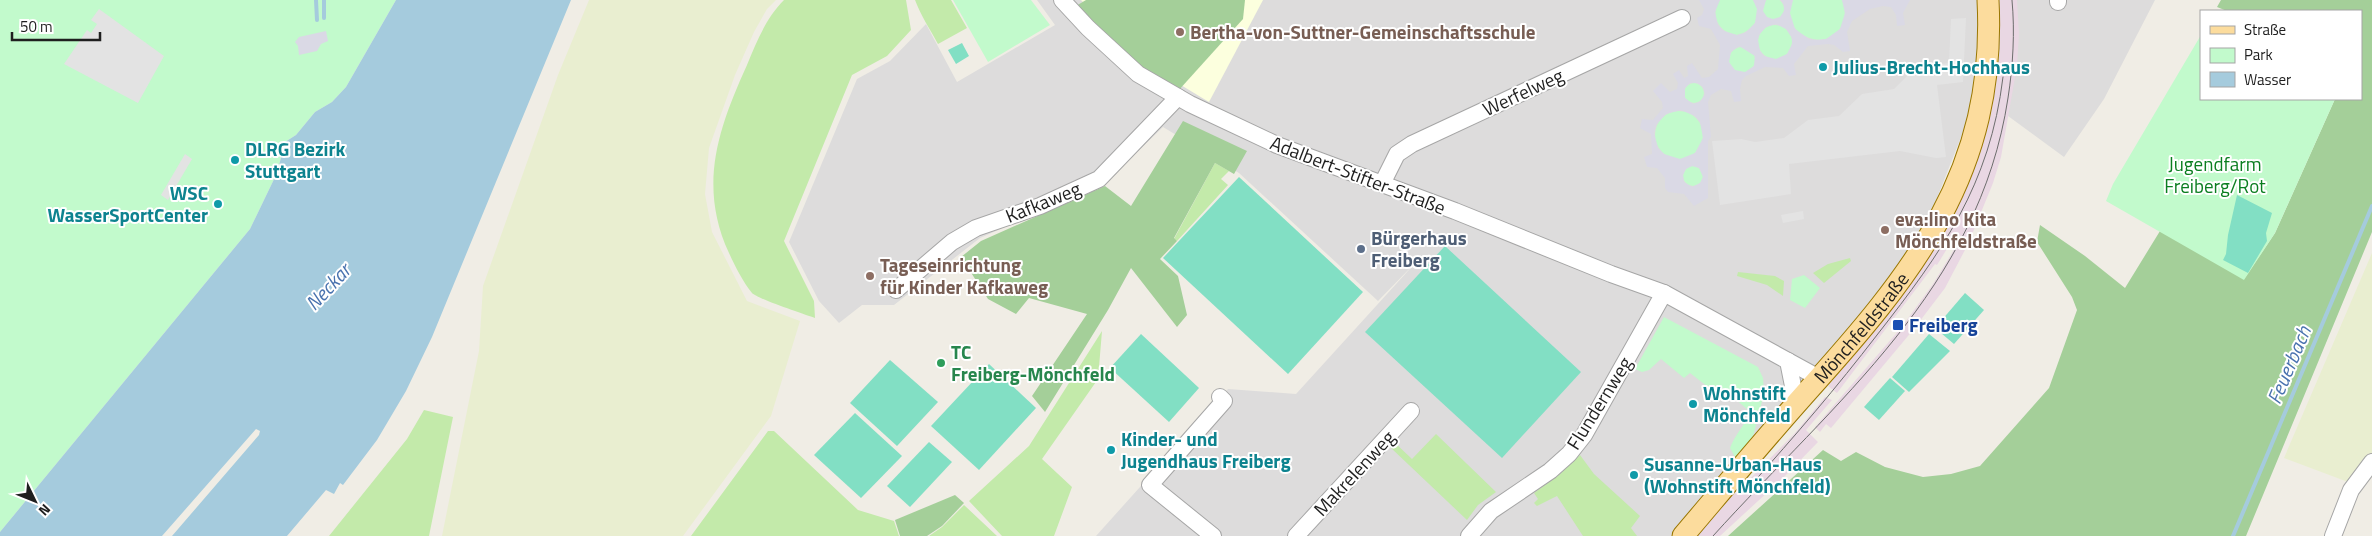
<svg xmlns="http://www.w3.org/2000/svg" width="2372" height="536" font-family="'Titillium Web',sans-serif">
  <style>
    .residential { fill: #dddcdc }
    .industrial { fill: #e9d7e3 }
    .education { fill: #fcffde }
    .farmland { fill: #e9eed0 }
    .grass { fill: #c3eaaa }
    .forest { fill: #a4cf99 }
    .park { fill: #c2facc }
    .pitch { fill: #82dfc4 }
    .parking { fill: #e3e3e3 }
    .plaza { fill: #dad9e5; fill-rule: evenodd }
    .water { fill: #a5cbdd }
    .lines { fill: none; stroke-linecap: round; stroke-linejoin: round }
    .stream { stroke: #a5cbdd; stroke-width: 4 }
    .minor-casing { stroke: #a6a6a6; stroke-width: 18 }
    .major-casing { stroke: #997600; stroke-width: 23 }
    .minor { stroke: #fff; stroke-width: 16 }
    .major { stroke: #fcdc9d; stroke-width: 21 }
    .tram { stroke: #6d6d6d; stroke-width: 1 }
    .education-dot { fill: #8d6e63; stroke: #fff; stroke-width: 2 }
    .culture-dot { fill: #0f9aa8; stroke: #fff; stroke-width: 2 }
    .service-dot { fill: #5c6f8a; stroke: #fff; stroke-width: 2 }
    .transit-dot { fill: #1a4fb4; stroke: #fff; stroke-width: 2 }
    .leisure-dot { fill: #2e9e5b; stroke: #fff; stroke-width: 2 }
    .labels { text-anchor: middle; stroke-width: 4; stroke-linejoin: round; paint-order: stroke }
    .education-label { font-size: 19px; font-weight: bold; fill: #785e54; stroke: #fff; text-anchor: start }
    .culture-label { font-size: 19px; font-weight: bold; fill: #0d838f; stroke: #fff; text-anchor: start }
    .street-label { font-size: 19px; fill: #1f1f1f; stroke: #fff }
    .park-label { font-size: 19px; fill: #0b7e20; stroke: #fff }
    .service-label { font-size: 19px; font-weight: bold; fill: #4e5e75; stroke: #fff; text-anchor: start }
    .transit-label { font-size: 19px; font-weight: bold; fill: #164399; stroke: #fff; text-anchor: start }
    .leisure-label { font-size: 19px; font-weight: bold; fill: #27864d; stroke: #fff; text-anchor: start }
    .water-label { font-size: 20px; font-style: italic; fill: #4a73af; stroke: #fff }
  </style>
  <rect width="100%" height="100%" fill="#f0ede5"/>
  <path class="residential" d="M 1037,0 L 2155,0 L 2104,99 L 2064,157 L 1978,94 L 1935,203 L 1906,254 L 1870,303 L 1674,536 L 1096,536 L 1228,389 L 1296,394 L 1417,261 L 1378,301 L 1239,173 L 1163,127 L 1105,183 L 980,238 L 894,305 L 862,305 L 839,323 L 819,301 L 789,242 L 857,79 L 890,61 L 926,24 L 957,82 L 1055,25 Z"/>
  <g class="industrial">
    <path d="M 1998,0 L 2017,0 L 2019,34 L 2017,66 L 2001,157 L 1993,183 L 1973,232 L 1967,238 L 1956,234 L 1937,265 L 1935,264 L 1837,393 L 1828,386 L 1907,289 L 1935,247 L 1967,184 L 1986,129 L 1999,63 L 2000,34 Z"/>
    <path d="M 1958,243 L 1966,248 L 1945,288 L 1913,330 L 1831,428 L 1826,424 L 1820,432 L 1815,427 L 1901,328 L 1933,284 Z"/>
    <path d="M 1825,397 L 1832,400 L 1806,430 L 1818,442 L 1783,478 L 1720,536 L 1693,536 L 1720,505 L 1737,492 L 1795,433 Z"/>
  </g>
  <path class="education" d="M 1081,0 L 1263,0 L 1209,102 L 1146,64 Z"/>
  <g class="farmland">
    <path d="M 589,0 L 776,0 L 767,9 L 754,32 L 735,75 L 709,148 L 705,194 L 712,232 L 747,301 L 800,321 L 771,416 L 683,536 L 442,536 L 479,351 L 483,286 L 558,75 Z"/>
    <path d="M 2372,253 L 2372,453 L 2348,482 L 2284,458 Z"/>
  </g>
  <g class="grass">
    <path d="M 784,0 L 906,0 L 911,30 L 887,56 L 852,75 L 784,241 L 814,301 L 815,318 C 804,314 758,299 752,293 C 743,282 735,266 729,253 C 698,186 718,129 747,65 C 757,41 766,18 784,0 Z"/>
    <path d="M 915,0 L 951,0 L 967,28 L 938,44 C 930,29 921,16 915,0 Z"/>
    <path d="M 1215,163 L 1229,171 L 1221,179 L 1228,185 L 1177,241 L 1174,239 Z"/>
    <path d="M 1850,258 L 1851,261 L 1824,283 L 1813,273 L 1828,264 Z"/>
    <path d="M 1738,272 L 1775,276 L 1784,281 L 1783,296 L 1767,285 L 1737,276 Z"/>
    <path d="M 1102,331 L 1098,379 L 1042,459 L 1072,487 L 1054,536 L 1002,536 L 969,501 L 1029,446 Z"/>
    <path d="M 424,410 L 453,417 L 429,536 L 329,536 L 407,439 Z"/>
    <path d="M 768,431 L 774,431 L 858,510 L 894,521 L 899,536 L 691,536 Z"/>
    <path d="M 1436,434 L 1496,492 L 1478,505 L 1467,520 L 1390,447 L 1394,442 L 1412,459 Z"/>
    <path d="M 1580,455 L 1594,474 L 1640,516 L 1631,528 L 1637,536 L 1583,536 L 1557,496 L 1537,506 L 1534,503 L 1538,499 L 1534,493 L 1560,474 Z"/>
    <path d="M 964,505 L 997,536 L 929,536 L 942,527 Z"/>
  </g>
  <g class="forest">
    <path d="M 1086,0 L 1245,0 L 1243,19 L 1178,91 L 1141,69 L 1076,6 Z"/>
    <path d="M 2221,0 L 2372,0 L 2372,232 L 2246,536 L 1728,536 L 1823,450 L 1841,461 L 1856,452 L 1885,467 L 1923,477 L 1951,474 L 1980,466 L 2049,388 L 2077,310 L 2072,297 L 2037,242 L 2040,225 L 2085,256 L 2125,288 L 2160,231 L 2244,279 L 2275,233 L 2335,99 L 2361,99 L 2361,11 L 2227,11 L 2217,7 Z"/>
    <path d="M 1183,121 L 1247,151 L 1234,174 L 1215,163 L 1174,238 L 1177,241 L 1160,259 L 1178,276 L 1187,315 L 1177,327 L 1131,268 L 1108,310 L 1045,412 L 1032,396 L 1087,314 L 1029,298 L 1016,314 L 988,299 L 961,257 L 981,241 L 1105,186 L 1131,206 Z"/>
    <path d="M 955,495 L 964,503 L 942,526 L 927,536 L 900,536 L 895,520 Z"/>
  </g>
  <g class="park">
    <circle cx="1773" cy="9" r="11"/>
    <path d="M 0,0 L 396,0 L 346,87 L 332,102 L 315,112 L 296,135 L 285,142 L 277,173 L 250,229 L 0,532 Z"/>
    <path d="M 953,0 L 1031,0 L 1050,25 L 988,62 Z"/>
    <path d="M 1720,0 L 1753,0 C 1764,15 1754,31 1737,35 C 1719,33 1709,16 1720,0 Z"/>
    <path d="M 1793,0 L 1842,0 C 1845,7 1846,15 1843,23 C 1829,58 1775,32 1793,0 Z"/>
    <circle cx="1775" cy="42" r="17"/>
    <path d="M 2201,35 L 2201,99 L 2335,99 L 2275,233 L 2244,280 L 2106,201 L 2113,184 Z"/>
    <circle cx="1742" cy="60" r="13"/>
    <circle cx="1694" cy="93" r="10"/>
    <circle cx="1679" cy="135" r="24"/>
    <circle cx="1693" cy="176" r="10"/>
    <path d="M 1804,275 L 1820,288 L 1805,308 L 1790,300 L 1792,279 Z"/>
    <path d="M 1664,317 L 1758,367 L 1763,378 L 1764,393 L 1754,433 L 1748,446 L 1735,457 L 1730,448 C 1735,434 1746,425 1749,411 L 1723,388 L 1717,394 L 1690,373 L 1684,378 L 1661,359 L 1649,370 L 1642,372 L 1635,369 Z"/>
  </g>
  <g class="pitch">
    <path d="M 962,43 L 969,56 L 956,64 L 948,50 Z"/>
    <path d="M 1239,177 L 1363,292 L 1288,374 L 1163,258 Z"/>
    <path d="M 2237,195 L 2272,213 L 2266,233 L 2267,241 L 2248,273 L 2223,260 L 2226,254 L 2228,235 Z"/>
    <path d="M 1445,246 L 1581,372 L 1502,458 L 1365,332 Z"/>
    <path d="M 1965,293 L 1984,310 L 1954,344 L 1935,328 Z"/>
    <path d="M 1141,334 L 1199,388 L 1169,422 L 1110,368 Z"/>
    <path d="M 1929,334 L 1950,351 L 1909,392 L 1892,377 Z"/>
    <path d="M 890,360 L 938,402 L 897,446 L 850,403 Z"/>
    <path d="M 989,364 L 1036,408 L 979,470 L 931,426 Z"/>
    <path d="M 1890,378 L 1905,391 L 1879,420 L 1864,407 Z"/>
    <path d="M 855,413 L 902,456 L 861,498 L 814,455 Z"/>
    <path d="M 929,442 L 952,462 L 910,507 L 887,486 Z"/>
  </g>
  <g class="parking">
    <path d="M 99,9 L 164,56 L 138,103 L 64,64 L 87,30 L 91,33 L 97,24 L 91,20 Z"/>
    <path d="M 1966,18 L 1963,82 L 1937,85 L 1946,157 L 1936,158 L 1900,151 L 1789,164 L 1791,194 L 1720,205 L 1712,141 L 1741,139 L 1755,142 L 1784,138 L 1808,120 L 1839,116 L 1862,94 L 1894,89 L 1907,76 L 1917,73 L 1916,67 L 1949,63 L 1951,19 Z"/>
    <path d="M 185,154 L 192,159 L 168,200 L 161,195 Z"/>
    <path d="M 1803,211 L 1804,219 L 1783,223 L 1781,215 Z"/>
  </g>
  <g class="plaza">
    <path d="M 1699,0 L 1720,0 L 1715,12 L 1718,25 L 1724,31 L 1737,35 L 1745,33 L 1755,23 L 1757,9 L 1753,0 L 1766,0 L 1763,11 L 1767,17 L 1773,19 L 1780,17 L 1784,11 L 1784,5 L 1781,0 L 1793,0 L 1790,13 L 1795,29 L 1809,39 L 1817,40 L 1826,39 L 1840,29 L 1845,13 L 1842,0 L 1910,0 L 1903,13 L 1905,25 L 1897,26 L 1896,15 L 1891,7 L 1883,6 L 1870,9 L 1852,21 L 1847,32 L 1850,51 L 1843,52 L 1834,45 L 1828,44 L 1808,46 L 1794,64 L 1796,75 L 1789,76 L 1783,68 L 1765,67 L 1746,76 L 1742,80 L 1740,89 L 1741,101 L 1734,102 L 1731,91 L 1721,89 L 1711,95 L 1708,102 L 1711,137 L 1708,141 L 1708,198 L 1694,206 L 1684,194 L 1668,192 L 1665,188 L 1665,178 L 1657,168 L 1647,167 L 1644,157 L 1652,154 L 1651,134 L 1640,128 L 1642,119 L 1653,120 L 1663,108 L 1662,102 L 1653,91 L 1661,83 L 1670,92 L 1677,89 L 1678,83 L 1673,74 L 1679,70 L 1684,78 L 1688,76 L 1687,66 L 1692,63 L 1702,78 L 1709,77 L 1718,69 L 1720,45 L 1711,29 L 1699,26 L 1697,18 L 1702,15 L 1704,9 ZM 1776,24 L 1786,29 L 1792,38 L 1792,44 L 1787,54 L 1776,59 L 1764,56 L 1760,51 L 1758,40 L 1759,35 L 1766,27 ZM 1739,46 L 1755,56 L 1754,66 L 1745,72 L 1735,70 L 1729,62 L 1731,52 ZM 1690,83 L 1697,83 L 1703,87 L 1705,94 L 1700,102 L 1693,104 L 1685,98 L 1685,88 ZM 1681,110 L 1695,116 L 1700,122 L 1703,138 L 1695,153 L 1680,159 L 1664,154 L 1658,148 L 1654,133 L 1656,125 L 1666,114 ZM 1692,166 L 1699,168 L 1703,177 L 1700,183 L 1692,187 L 1684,182 L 1683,175 L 1686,169 Z"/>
    <path d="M 326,31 L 328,41 L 321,44 L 317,51 L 299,55 L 298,46 L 295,42 L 299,37 Z"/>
  </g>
  <path class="water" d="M 396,0 L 571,0 L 432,337 L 406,391 L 377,440 L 343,485 L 340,483 L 334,494 L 326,490 L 287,536 L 172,536 L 259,435 L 260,431 L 256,429 L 162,536 L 0,536 L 0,532 L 250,229 L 277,173 L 285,142 L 296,135 L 315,112 L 332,102 L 346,87 Z"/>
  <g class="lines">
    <g class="stream">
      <path d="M 316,0 L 317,20"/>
      <path d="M 324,18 L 324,0"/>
      <path d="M 2233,536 L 2372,206"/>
    </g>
    <g class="minor-casing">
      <g id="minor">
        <path d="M 1062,0 L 1088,28 L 1138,74 L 1190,104 L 1277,145 L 1455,211 L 1611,274 L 1664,293 L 1819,378"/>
        <path d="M 2058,2 L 2058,0"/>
        <path d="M 1382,184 L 1397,154 L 1412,144 L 1682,18"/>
        <path d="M 896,290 L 952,242 L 976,228 L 1040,206 L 1099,179 L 1178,97"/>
        <path d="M 1788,361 L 1793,386 L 1792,410"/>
        <path d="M 1213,536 L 1150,485 L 1224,401 L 1220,397"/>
        <path d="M 1296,536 L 1411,411"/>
        <path d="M 1469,536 L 1491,511 L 1550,471 L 1569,454 L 1584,435 L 1664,293"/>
        <path d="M 2333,536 L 2351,490 L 2372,462"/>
      </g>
    </g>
    <g class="major-casing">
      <g id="major">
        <path id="s1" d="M 1683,536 C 1723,489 1763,441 1804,395 C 1913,274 1997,173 1988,0"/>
      </g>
    </g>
    <use href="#minor" class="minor"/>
    <use href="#major" class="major"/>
    <g class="tram">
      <path d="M 1751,485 C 1795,436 1837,387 1877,335 C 1942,252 1990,185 2003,77"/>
      <path d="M 1713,536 C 1835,401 1979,289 2008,98 C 2013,66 2015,32 2012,0"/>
    </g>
  </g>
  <g class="education-dot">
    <circle cx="1180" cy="32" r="5"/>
    <circle cx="1885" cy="230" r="5"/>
    <circle cx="870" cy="276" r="5"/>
  </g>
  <g class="culture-dot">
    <circle cx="1823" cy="67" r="5"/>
    <circle cx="235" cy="160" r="5"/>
    <circle cx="218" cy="204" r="5"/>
    <circle cx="1693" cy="404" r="5"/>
    <circle cx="1111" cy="450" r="5"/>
    <circle cx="1634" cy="475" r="5"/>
  </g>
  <circle class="service-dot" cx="1361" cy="249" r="5"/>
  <rect class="transit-dot" x="1892" y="319" width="12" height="12" rx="2.5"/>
  <circle class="leisure-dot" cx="941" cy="363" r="5"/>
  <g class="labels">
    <g class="education-label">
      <text x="1190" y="39">Bertha-von-Suttner-Gemeinschaftsschule</text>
      <text x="1895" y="226">eva:lino Kita<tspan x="1895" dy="22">Mönchfeldstraße</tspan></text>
      <text x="880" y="272">Tageseinrichtung<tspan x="880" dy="22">für Kinder Kafkaweg</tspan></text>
    </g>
    <g class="culture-label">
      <text x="1833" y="74">Julius-Brecht-Hochhaus</text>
      <text x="245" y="156">DLRG Bezirk<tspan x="245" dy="22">Stuttgart</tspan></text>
      <text x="208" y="200" text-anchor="end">WSC<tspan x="208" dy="22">WasserSportCenter</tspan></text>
      <text x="1703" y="400">Wohnstift<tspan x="1703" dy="22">Mönchfeld</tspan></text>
      <text x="1121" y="446">Kinder- und<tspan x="1121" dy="22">Jugendhaus Freiberg</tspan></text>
      <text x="1644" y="471">Susanne-Urban-Haus<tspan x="1644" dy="22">(Wohnstift Mönchfeld)</tspan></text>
    </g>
    <g class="street-label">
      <text transform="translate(1523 92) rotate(-25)" y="7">Werfelweg</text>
      <text transform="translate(1358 175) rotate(21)" y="7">Adalbert-Stifter-Straße</text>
      <text transform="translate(1043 202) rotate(-22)" y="7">Kafkaweg</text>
      <text dy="7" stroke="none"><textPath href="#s1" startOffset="274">Mönchfeldstraße</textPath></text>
      <text transform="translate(1599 403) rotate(-58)" y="7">Flundernweg</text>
      <text transform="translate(1354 473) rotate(-47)" y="7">Makrelenweg</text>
    </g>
    <g class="park-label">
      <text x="2215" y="171">Jugendfarm<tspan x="2215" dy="22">Freiberg/Rot</tspan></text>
    </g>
    <g class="service-label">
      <text x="1371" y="245">Bürgerhaus<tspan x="1371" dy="22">Freiberg</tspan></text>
    </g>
    <g class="transit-label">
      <text x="1909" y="332">Freiberg</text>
    </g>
    <g class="leisure-label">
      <text x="951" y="359">TC<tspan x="951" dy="22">Freiberg-Mönchfeld</tspan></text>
    </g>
    <g class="water-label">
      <text transform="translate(328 287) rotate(-47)" y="7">Neckar</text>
      <text transform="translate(2289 365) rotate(-67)" y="7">Feuerbach</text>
    </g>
  </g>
  <rect x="2200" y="10" width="162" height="90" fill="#ffffff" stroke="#a5a5a5"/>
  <rect x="2210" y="26" width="25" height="8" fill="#fcdc9d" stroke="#a5a5a5"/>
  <text x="2244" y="35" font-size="15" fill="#1f1f1f">Straße</text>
  <rect x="2210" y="48" width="25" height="15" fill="#c2facc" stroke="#a5a5a5"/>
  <text x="2244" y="60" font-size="15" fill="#1f1f1f">Park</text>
  <rect x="2210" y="72" width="25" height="15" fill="#a5cbdd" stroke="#a5a5a5"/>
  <text x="2244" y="85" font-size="15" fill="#1f1f1f">Wasser</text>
  <g transform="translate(35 501) rotate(133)" stroke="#ffffff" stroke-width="4" paint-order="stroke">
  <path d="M0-4L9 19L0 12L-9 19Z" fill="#1f1f1f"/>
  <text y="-8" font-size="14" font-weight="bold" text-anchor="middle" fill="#1f1f1f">N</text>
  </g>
  <path d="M12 32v8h88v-8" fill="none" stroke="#1f1f1f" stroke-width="2.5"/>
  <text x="20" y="32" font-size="15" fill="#1f1f1f" stroke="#ffffff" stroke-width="4" paint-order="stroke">50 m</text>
</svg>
